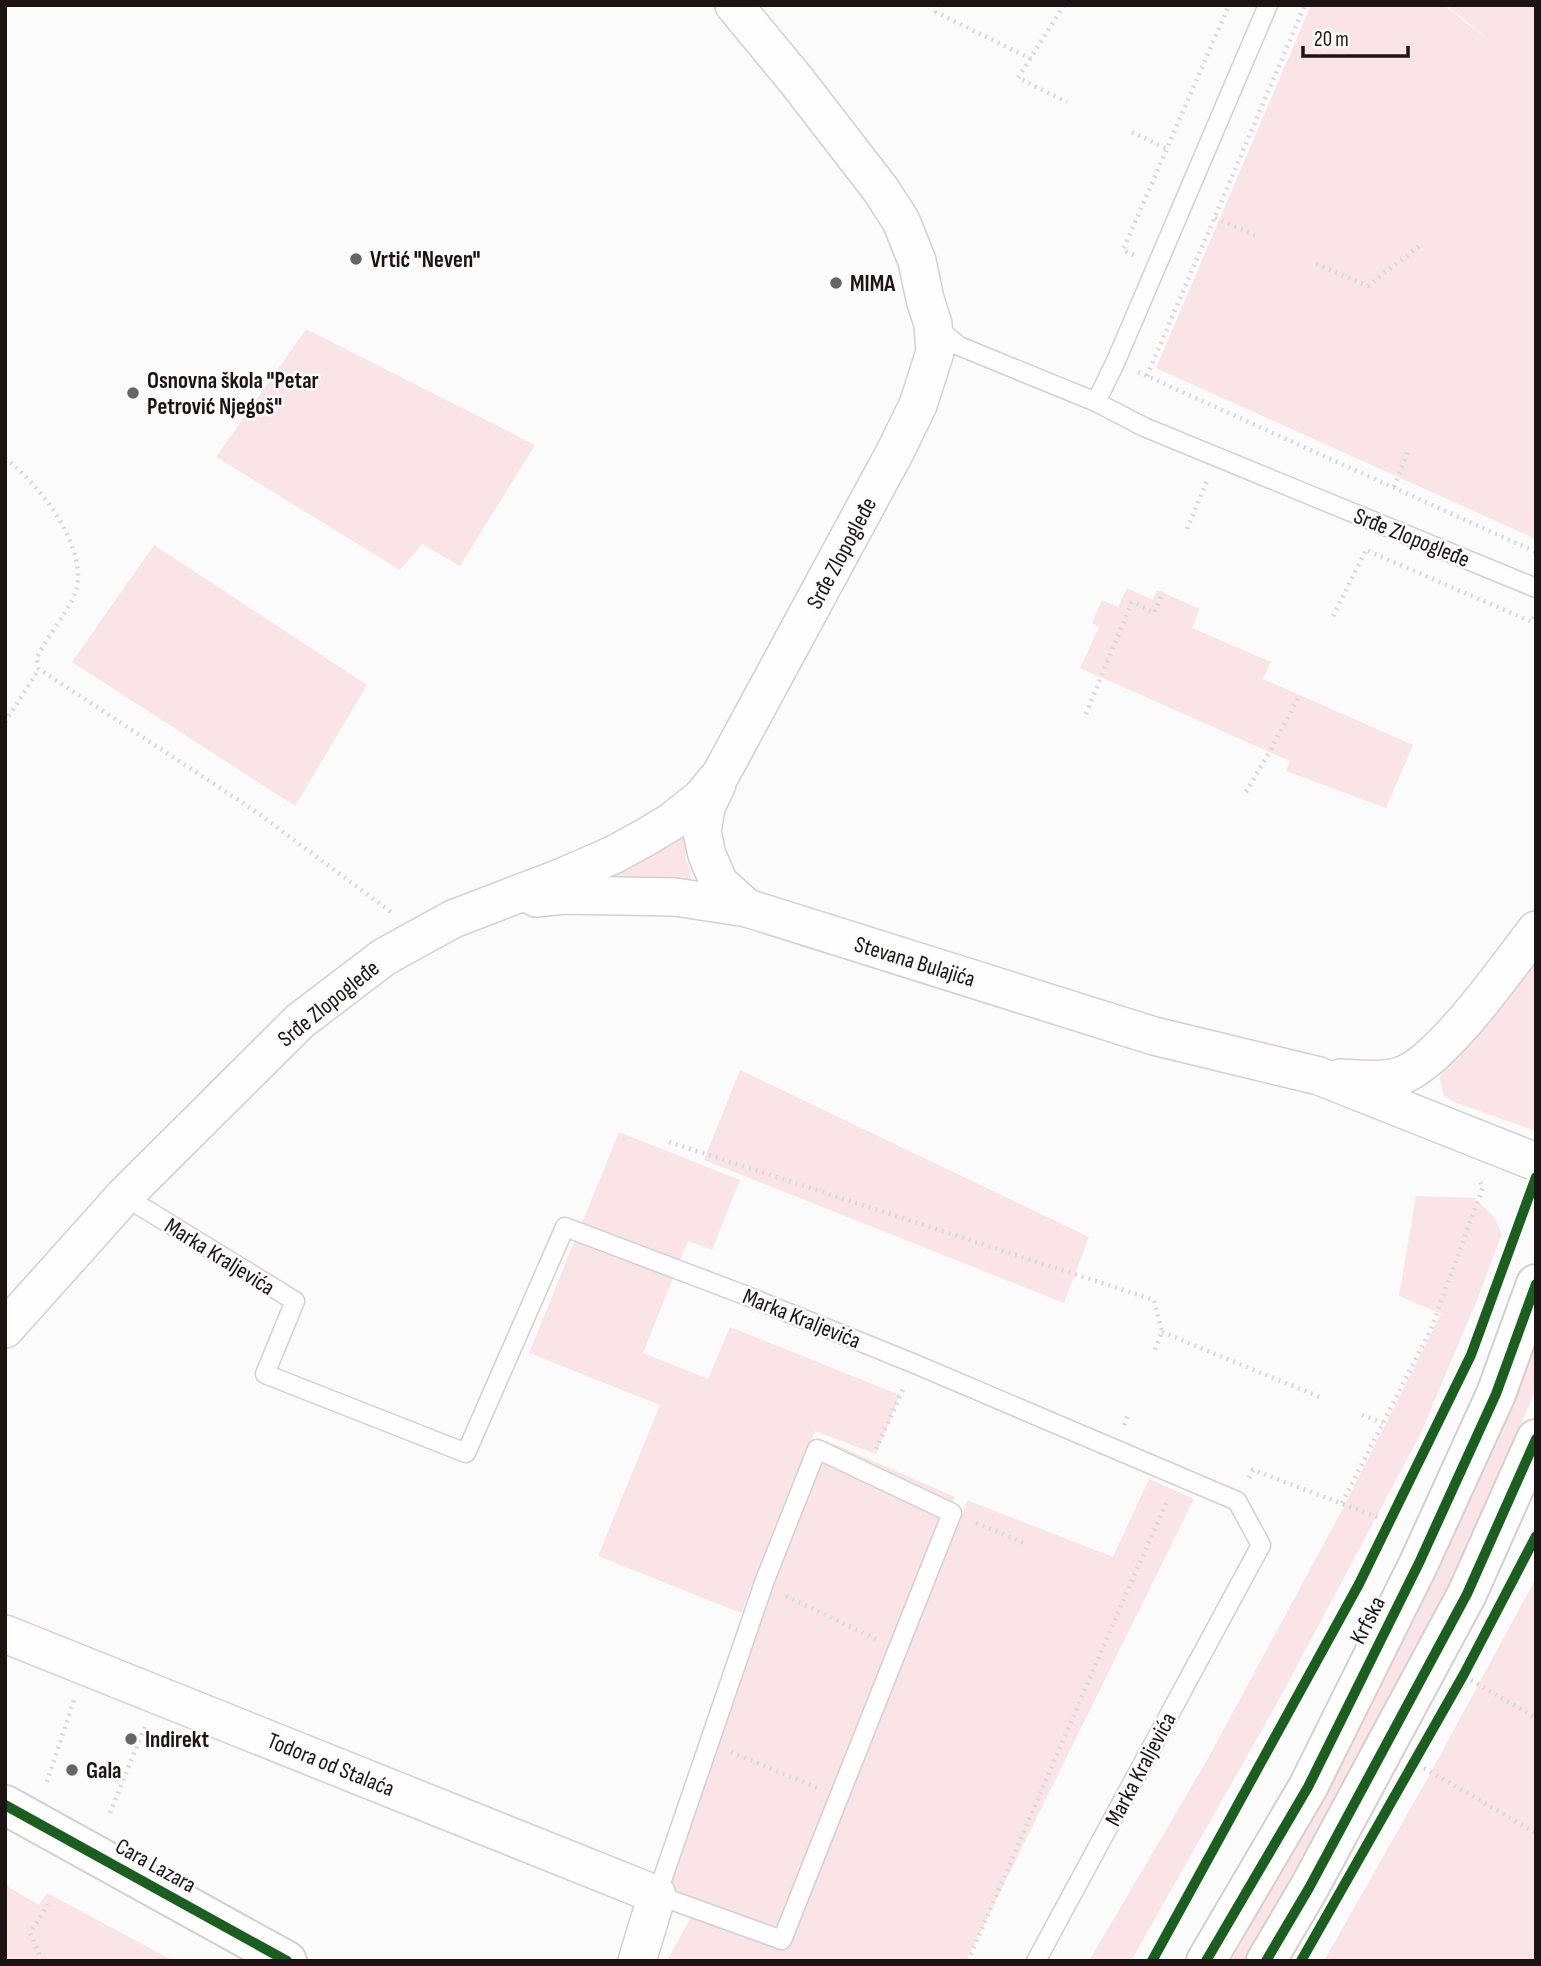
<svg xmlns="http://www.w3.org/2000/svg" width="1541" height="1966" font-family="'Sofia Sans Condensed',sans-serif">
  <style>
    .green { fill: #fae4e7 }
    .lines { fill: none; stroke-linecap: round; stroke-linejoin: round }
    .lane-casing { stroke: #d4cfd0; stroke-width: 21 }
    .street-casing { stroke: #d4cfd0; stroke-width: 40 }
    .secondary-casing { stroke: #d4cfd0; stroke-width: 42 }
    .path { stroke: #dad9d9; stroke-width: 4.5; stroke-dasharray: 2 5; stroke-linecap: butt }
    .lane { stroke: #fefefe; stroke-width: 18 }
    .street { stroke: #fefefe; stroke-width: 37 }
    .secondary { stroke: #fefefe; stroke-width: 38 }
    .cycleway-casing { stroke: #fbfbfb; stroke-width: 15 }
    .cycleway { stroke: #1b5e20; stroke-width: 10 }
    .poi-dot { fill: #6b6466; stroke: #fbfbfb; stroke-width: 2.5 }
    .labels { text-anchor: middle; stroke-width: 5; stroke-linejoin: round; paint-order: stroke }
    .poi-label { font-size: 23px; font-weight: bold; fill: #1d1315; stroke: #fbfbfb; text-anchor: start }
    .street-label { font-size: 23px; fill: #1d1315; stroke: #fbfbfb }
  </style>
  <rect width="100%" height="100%" fill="#fbfbfb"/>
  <g class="green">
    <path d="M 1311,5 L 1444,5 L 1492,43 L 1466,21 L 1446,5 L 1536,5 L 1536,539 L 1156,368 Z"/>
    <path d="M 306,329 L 535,445 L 460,566 L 422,544 L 400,570 L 216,457 Z"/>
    <path d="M 154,545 L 367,685 L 295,806 L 72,662 Z"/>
    <path d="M 1127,588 L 1153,600 L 1157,590 L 1200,609 L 1192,628 L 1271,662 L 1263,679 L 1413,745 L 1386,808 L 1286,771 L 1290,761 L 1080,668 L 1099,627 L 1092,623 L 1102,600 L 1118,607 Z"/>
    <path d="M 683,833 L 689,840 C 688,845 686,852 686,858 C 688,869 696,875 687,886 L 614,880 L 610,877 L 610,871 Z"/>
    <path d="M 1536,944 L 1536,1122 L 1533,1130 L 1454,1102 L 1443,1095 L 1440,1078 L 1443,1061 Z"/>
    <path d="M 740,1070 L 1089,1237 L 1064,1303 L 704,1160 Z"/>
    <path d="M 619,1132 L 740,1180 L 712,1250 L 688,1241 L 643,1353 L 708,1379 L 730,1327 L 900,1395 L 876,1454 L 815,1431 L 741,1613 L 598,1556 L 660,1405 L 529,1353 Z"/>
    <path d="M 1416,1196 L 1475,1198 L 1494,1217 L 1502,1234 L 1479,1295 L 1421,1433 L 1281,1696 L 1131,1961 L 1089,1961 L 1206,1762 L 1342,1510 L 1441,1314 L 1399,1296 Z"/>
    <path d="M 1536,1338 L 1536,1389 L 1461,1563 L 1381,1719 L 1247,1961 L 1231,1961 L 1326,1788 Z"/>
    <path d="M 825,1440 L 955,1497 L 781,1933 L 663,1890 L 765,1592 Z"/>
    <path d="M 1149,1479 L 1194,1499 L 966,1961 L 667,1961 L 693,1913 L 788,1946 L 967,1500 L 1113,1557 Z"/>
    <path d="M 1536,1578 L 1536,1961 L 1324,1961 L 1430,1774 Z"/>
    <path d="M 5,1885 L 39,1905 L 47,1893 L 174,1961 L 5,1961 Z"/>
  </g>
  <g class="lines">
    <g class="lane-casing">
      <g id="lane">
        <path d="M 935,326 L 959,346 L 1096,402 L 1144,427 L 1536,588"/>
        <path d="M 1096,402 L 1116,361 L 1268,5"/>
        <path d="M 124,1196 L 295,1301 L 265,1374 L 466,1453 L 565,1227 L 742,1294 L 915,1364 L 1237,1501 L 1261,1545 L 1036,1961"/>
        <path d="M 817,1449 L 952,1513 L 782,1940 L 657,1895 L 765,1580 Z"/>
      </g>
    </g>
    <g class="street-casing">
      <g id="street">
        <path d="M 717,784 L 706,807 L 702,832 L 707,855 L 719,883 L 747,908"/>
        <path d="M 536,898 L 565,895 L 675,897 L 747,908 L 1154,1036 L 1319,1076 L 1536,1162"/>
        <path d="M 1341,1078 C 1358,1079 1383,1082 1400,1076 C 1441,1063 1508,966 1536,930"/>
        <path d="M 5,1329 L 124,1196 L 300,1021 L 384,957 L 453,919 L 560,878 L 613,855 L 644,838 L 671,822 L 701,798 L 721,774 L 895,452 L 918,405 L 935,352 L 933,324 L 925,299 L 917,261 L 901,221 L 881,190 L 796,80 L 734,5"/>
        <path d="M 5,1634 L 657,1895 L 637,1961"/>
      </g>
    </g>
    <g class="secondary-casing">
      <g id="secondary">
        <path d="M 5,1805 L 287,1961"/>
        <path d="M 1206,1961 L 1308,1787 L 1419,1563 L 1496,1394 L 1536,1284"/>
        <path d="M 1266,1961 L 1309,1888 L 1467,1594 L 1536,1439"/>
      </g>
    </g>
    <g class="path">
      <path d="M 940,5 L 936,12 L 1031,59"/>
      <path d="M 1064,5 L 1018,78 L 1067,102"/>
      <path d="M 1132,132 L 1167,149"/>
      <path d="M 1215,218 L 1255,235"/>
      <path d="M 1134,255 L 1123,250 L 1229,5"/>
      <path d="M 1316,264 L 1368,286 L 1419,246"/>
      <path d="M 1138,372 L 1536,552"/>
      <path d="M 1147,376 L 1305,5"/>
      <path d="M 5,458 C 39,484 91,549 75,594 C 69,610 38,650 37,659 C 37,662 38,667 39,669 L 255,811 L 391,912"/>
      <path d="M 1394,487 L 1409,448"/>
      <path d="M 1187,529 L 1207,481"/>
      <path d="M 1368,551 L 1532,622 L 1535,614"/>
      <path d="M 1333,616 L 1366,550"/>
      <path d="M 1086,714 L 1132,602 L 1154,613 L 1163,592"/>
      <path d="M 5,722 L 39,669"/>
      <path d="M 1246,792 L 1269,753 L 1300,694"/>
      <path d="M 669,1142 L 1154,1300 L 1162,1332 L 1154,1352"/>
      <path d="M 1162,1332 L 1322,1398"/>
      <path d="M 1362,1415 L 1383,1423"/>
      <path d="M 1124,1425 L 1128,1415"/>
      <path d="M 876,1449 L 904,1387"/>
      <path d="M 1249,1478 L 1253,1470 L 1380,1518"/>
      <path d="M 1342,1503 L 1431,1329 L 1483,1187 L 1479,1179"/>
      <path d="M 976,1523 L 1026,1544"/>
      <path d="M 786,1596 L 876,1639"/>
      <path d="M 1471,1680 L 1536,1718"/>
      <path d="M 731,1752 L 817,1788"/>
      <path d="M 1424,1768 L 1536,1833"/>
      <path d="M 47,1782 L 74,1700"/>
      <path d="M 110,1813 L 145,1726"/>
      <path d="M 42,1961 L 30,1933 L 48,1905"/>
      <path d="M 968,1961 L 1130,1585 L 1168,1499"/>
    </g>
    <use href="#lane" class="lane"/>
    <use href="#street" class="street"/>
    <use href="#secondary" class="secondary"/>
    <g class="cycleway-casing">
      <g id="cycleway">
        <path d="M 5,1805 L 287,1961"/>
        <path d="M 1152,1961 L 1359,1584 L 1471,1355 L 1536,1177"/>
        <path d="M 1206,1961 L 1308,1787 L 1419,1563 L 1496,1394 L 1536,1284"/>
        <path d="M 1266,1961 L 1309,1888 L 1467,1594 L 1536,1439"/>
        <path d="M 1301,1961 L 1464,1674 L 1536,1536"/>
      </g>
    </g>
    <use href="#cycleway" class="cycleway"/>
  </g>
  <g class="poi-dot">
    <circle cx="356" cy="259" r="7"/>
    <circle cx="836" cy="283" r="7"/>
    <circle cx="133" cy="393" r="7"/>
    <circle cx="131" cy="1739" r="7"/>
    <circle cx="72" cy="1770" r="7"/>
  </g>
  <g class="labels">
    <g class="poi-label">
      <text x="370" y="267">Vrtić "Neven"</text>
      <text x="850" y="291">MIMA</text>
      <text x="147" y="388">Osnovna škola "Petar<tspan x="147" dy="26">Petrović Njegoš"</tspan></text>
      <text x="145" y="1747">Indirekt</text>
      <text x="86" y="1778">Gala</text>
    </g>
    <g class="street-label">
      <text transform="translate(1412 537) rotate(22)" y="8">Srđe Zlopogleđe</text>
      <text transform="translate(841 553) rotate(-62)" y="8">Srđe Zlopogleđe</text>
      <text transform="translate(915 961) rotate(17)" y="8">Stevana Bulajića</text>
      <text transform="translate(328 1003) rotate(-39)" y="8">Srđe Zlopogleđe</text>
      <text transform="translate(220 1256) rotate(32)" y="8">Marka Kraljevića</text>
      <text transform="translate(802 1318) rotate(22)" y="8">Marka Kraljevića</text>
      <text transform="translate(1367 1620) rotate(-63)" y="8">Krfska</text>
      <text transform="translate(331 1764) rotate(22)" y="8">Todora od Stalaća</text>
      <text transform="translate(1140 1769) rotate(-62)" y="8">Marka Kraljevića</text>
      <text transform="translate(156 1865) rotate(29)" y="8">Cara Lazara</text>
    </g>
  </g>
  <rect width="1541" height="1966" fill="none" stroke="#1d1315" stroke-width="14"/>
  <path d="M1303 46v10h105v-10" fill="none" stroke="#1d1315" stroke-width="3.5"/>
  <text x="1314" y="46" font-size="21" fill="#1d1315" stroke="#fbfbfb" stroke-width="5" paint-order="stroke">20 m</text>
</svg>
